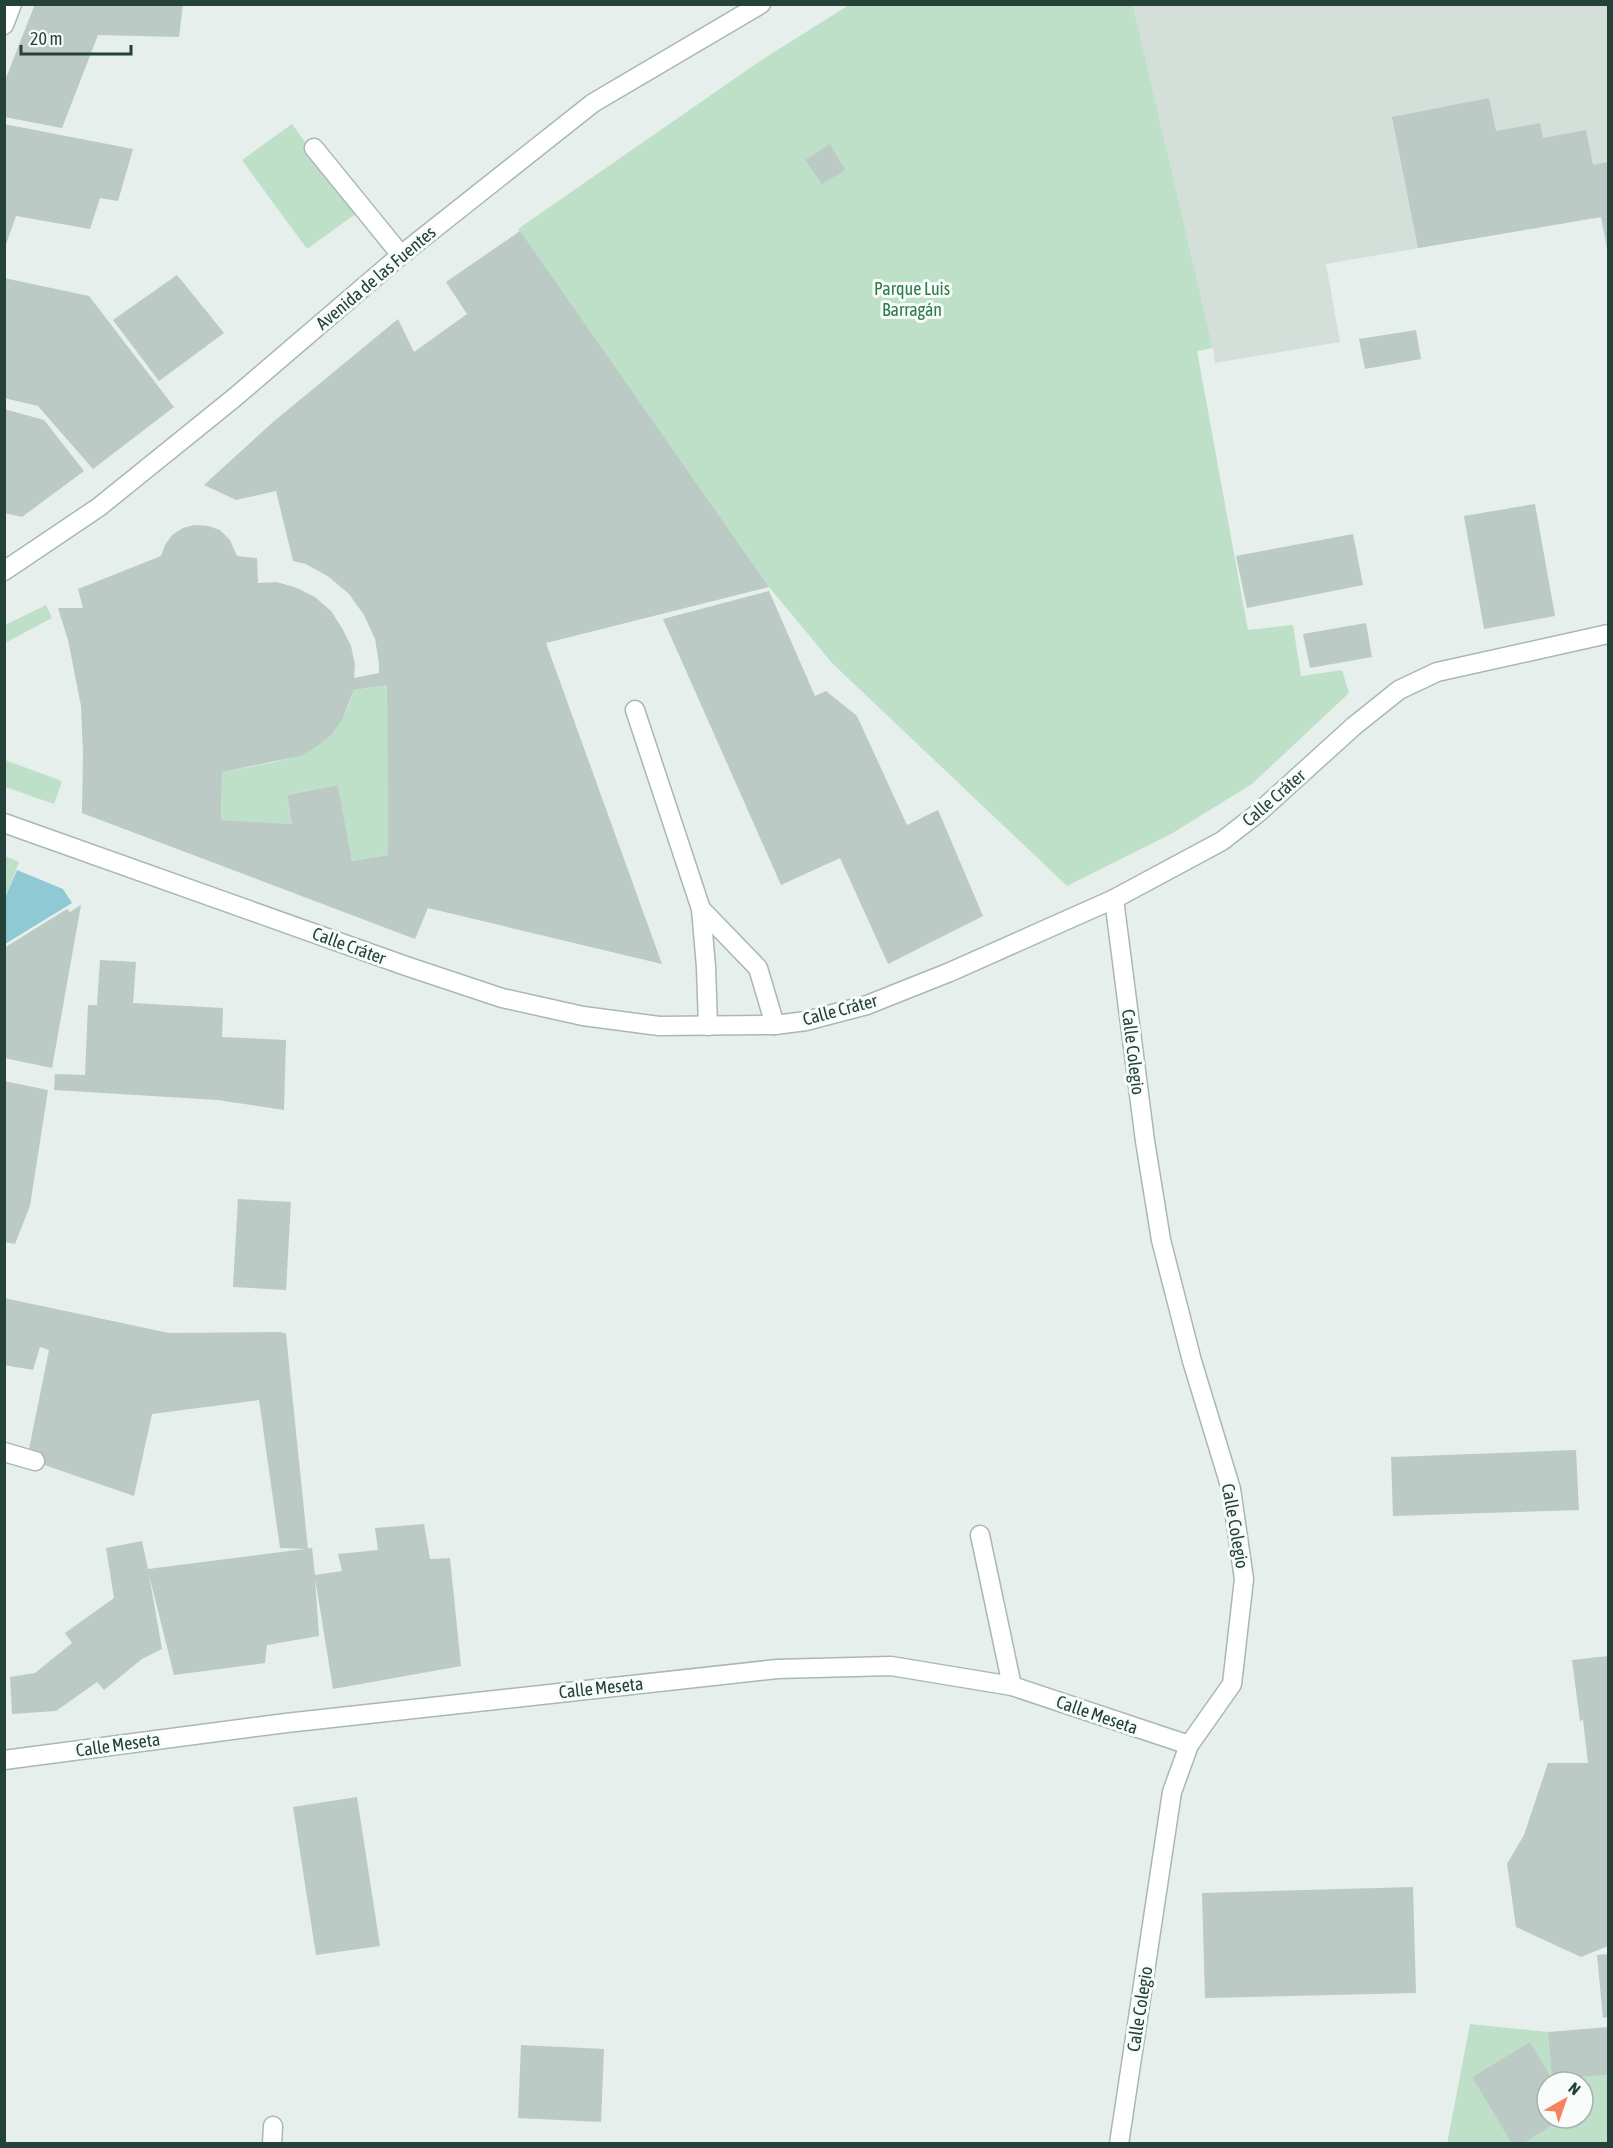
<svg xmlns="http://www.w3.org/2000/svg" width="1613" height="2148" font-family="'Asap Condensed',sans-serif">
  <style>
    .built { fill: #d4dfda }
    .green { fill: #bfe0c8 }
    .water { fill: #8ec9d4 }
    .building { fill: #bbcac4; fill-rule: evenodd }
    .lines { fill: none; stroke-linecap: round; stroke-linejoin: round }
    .minor-casing { stroke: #a8b8b2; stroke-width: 21 }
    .minor { stroke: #fff; stroke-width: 18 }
    .labels { text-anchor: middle; stroke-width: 6; stroke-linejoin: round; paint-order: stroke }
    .street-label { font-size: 18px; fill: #24423a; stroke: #f7fbf9 }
    .park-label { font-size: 18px; fill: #2d7a4b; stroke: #f7fbf9 }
  </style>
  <rect width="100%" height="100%" fill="#e6efeb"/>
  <path class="built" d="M 1133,5 L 1608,5 L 1608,258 L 1601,217 L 1326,264 L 1340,342 L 1215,363 L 1213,348 Z"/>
  <g class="green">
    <path d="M 849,5 L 1133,5 L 1213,348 L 1197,351 L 1248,630 L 1293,625 L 1301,676 L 1342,670 L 1349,693 L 1252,784 L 1171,834 L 1067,886 L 832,663 L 769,587 L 518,229 L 760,61 Z"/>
    <path d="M 292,124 L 357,213 L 307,249 L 242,160 Z"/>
    <path d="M 46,605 L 52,618 L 5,643 L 5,625 Z"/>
    <path d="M 387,685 L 388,855 L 352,861 L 338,785 L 287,795 L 292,824 L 221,820 L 222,772 C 285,759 332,762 354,690 Z"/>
    <path d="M 5,760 L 62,781 L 54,804 L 5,787 Z"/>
    <path d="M 5,856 L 19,862 L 5,898 Z"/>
    <path d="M 1470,2024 L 1548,2032 L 1552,2079 L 1608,2075 L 1608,2143 L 1522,2143 L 1564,2118 L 1583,2118 L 1583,2082 L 1554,2082 L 1530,2043 L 1472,2077 L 1512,2143 L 1447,2144 Z"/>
  </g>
  <path class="water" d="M 17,870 L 63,889 L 72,903 L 5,944 L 5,898 Z"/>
  <g class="building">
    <path d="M 35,4 L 183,4 L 179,37 L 98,35 L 62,128 L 4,117 L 4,83 Z"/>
    <path d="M 1489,98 L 1496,131 L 1540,123 L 1543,138 L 1586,130 L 1593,165 L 1608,162 L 1608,251 L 1601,217 L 1418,248 L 1392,117 Z"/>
    <path d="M 4,124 L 133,149 L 118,201 L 100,198 L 90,229 L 16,216 L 4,250 Z"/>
    <path d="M 830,144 L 845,170 L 822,184 L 805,160 Z"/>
    <path d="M 520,231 L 769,587 L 546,643 L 662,964 L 428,908 L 415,939 L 82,813 L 83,752 L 81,706 L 68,640 L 58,608 L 83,608 L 78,589 L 161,556 L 165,545 L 172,535 L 183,528 L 194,525 L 208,526 L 220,530 L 230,540 L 237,556 L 257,558 L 258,583 L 277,582 L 297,588 L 315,597 L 331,611 L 342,628 L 351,646 L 355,665 L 354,678 L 379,673 L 379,663 L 375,639 L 364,615 L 349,594 L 329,577 L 306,564 L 293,561 L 276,491 L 236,500 L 204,485 L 273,422 L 398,319 L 414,352 L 467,314 L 446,282 ZM 387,685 L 388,855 L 352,861 L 338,785 L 287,795 L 292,824 L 221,820 L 222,772 L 300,756 L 316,747 L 331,735 L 342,720 L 354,690 Z"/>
    <path d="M 177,275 L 224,333 L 159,381 L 113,320 Z"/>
    <path d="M 4,278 L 89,296 L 174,407 L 93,469 L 38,406 L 4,398 Z"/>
    <path d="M 1416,330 L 1421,359 L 1365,369 L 1359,339 Z"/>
    <path d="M 4,409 L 44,420 L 84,471 L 22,517 L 4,513 Z"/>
    <path d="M 1535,504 L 1555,616 L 1484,629 L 1464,516 Z"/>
    <path d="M 1353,534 L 1363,585 L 1247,608 L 1236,556 Z"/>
    <path d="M 769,591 L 815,696 L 826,691 L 857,716 L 907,825 L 938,810 L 983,916 L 888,964 L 840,858 L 781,885 L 663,619 Z"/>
    <path d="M 1366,623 L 1372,657 L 1310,668 L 1303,634 Z"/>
    <path d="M 81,905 L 52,1068 L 4,1058 L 4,948 L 67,909 L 70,912 Z"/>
    <path d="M 100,960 L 136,962 L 133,1003 L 223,1008 L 222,1037 L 286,1040 L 284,1110 L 218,1100 L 54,1090 L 55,1074 L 85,1075 L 88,1005 L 97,1005 Z"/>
    <path d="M 4,1081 L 48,1090 L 30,1206 L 15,1244 L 4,1242 Z"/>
    <path d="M 238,1199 L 291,1202 L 286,1290 L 233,1287 Z"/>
    <path d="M 4,1298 L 169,1333 L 281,1332 L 286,1334 L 308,1549 L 280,1548 L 259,1400 L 152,1414 L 134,1496 L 27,1459 L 49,1350 L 40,1347 L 33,1370 L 4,1365 Z"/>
    <path d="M 1576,1450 L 1579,1510 L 1393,1516 L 1391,1457 Z"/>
    <path d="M 424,1524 L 430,1559 L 450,1558 L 461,1666 L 333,1689 L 315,1578 L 319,1636 L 267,1645 L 265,1663 L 174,1675 L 149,1575 L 162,1649 L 142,1659 L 104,1690 L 97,1682 L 56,1711 L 12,1714 L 10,1677 L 35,1673 L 72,1643 L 65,1633 L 114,1598 L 106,1548 L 142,1541 L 148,1569 L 312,1548 L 315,1575 L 342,1571 L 338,1554 L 378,1550 L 375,1528 Z"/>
    <path d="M 1608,1656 L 1608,1946 L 1581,1957 L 1516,1927 L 1507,1864 L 1524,1835 L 1548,1763 L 1588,1763 L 1583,1720 L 1580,1721 L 1572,1660 Z"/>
    <path d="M 357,1797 L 380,1946 L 316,1955 L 293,1807 Z"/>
    <path d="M 1413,1887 L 1416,1993 L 1205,1998 L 1202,1893 Z"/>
    <path d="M 1608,1954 L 1608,2017 L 1603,2018 L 1597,1955 Z"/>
    <path d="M 1608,2027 L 1608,2075 L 1552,2079 L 1548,2032 Z"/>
    <path d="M 1530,2042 L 1554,2082 L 1547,2082 L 1547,2118 L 1564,2118 L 1522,2144 L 1512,2144 L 1472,2077 Z"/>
    <path d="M 521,2045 L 604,2049 L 601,2122 L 518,2118 Z"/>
  </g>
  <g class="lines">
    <g class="minor-casing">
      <g id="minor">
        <path d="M 4,25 L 12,4"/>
        <path d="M 314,148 L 401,255"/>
        <path d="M 4,571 L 99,507 L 234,398 L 401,255 L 593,103 L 761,4"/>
        <path d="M 635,710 L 701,909 L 706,967 L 708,1026"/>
        <path d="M 4,823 L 406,966 L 502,998 L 583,1016 L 659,1026 L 775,1025 L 806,1021 L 867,1005 L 950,972 L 1114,899 L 1222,841 L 1258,813 L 1354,726 L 1399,690 L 1437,672 L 1608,634"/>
        <path d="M 1114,899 L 1145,1141 L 1161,1240 L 1192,1361 L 1231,1489 L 1244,1579 L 1232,1684 L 1189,1745 L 1172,1792 L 1119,2144"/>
        <path d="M 701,909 L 758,968 L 775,1025"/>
        <path d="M 4,1452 L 35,1461"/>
        <path d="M 980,1535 L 1012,1686"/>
        <path d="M 4,1760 L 286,1723 L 777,1669 L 891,1666 L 1012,1686 L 1189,1745"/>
        <path d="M 272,2144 L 273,2126"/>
      </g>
    </g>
    <use href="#minor" class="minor"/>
  </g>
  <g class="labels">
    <g class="street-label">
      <text transform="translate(376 278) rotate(-40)" y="6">Avenida de las Fuentes</text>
      <text transform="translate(1274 798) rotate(-41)" y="6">Calle Cráter</text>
      <text transform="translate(349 946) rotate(20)" y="6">Calle Cráter</text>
      <text transform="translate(840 1010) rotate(-15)" y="6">Calle Cráter</text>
      <text transform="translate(1133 1052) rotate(83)" y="6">Calle Colegio</text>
      <text transform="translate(1235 1526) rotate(80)" y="6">Calle Colegio</text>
      <text transform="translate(601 1688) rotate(-6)" y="6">Calle Meseta</text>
      <text transform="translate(1097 1715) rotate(19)" y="6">Calle Meseta</text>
      <text transform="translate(118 1745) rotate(-8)" y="6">Calle Meseta</text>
      <text transform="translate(1140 2009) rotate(-81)" y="6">Calle Colegio</text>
    </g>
    <g class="park-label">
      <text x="912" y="295">Parque Luis<tspan x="912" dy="21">Barragán</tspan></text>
    </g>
  </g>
  <rect width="1613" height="2148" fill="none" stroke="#24423a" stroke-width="12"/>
  <g transform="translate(1565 2100) rotate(40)"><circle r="28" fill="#f7fbf9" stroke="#a3b1ad" stroke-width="1.5"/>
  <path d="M0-4.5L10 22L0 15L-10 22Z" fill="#f4845f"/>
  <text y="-9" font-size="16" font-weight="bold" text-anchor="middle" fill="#24423a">N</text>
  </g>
  <path d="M21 45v9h110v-9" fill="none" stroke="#24423a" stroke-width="3"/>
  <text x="30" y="45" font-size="18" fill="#24423a" stroke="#f7fbf9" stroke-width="4.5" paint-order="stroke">20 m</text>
</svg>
